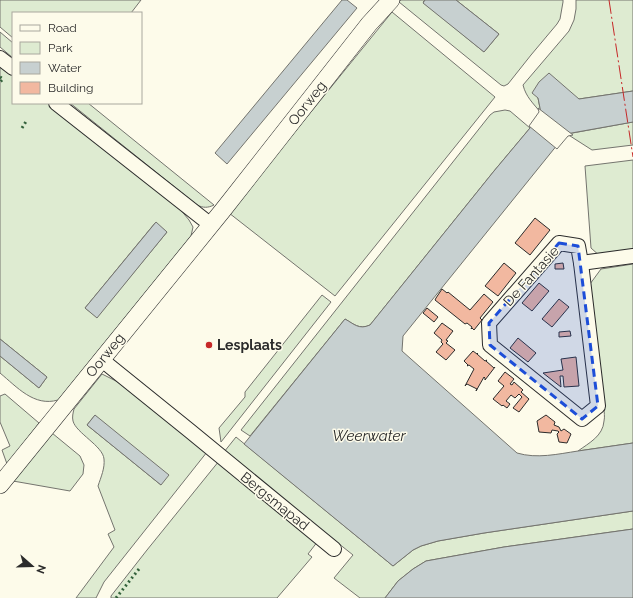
<svg xmlns="http://www.w3.org/2000/svg" width="633" height="598" font-family="Raleway,sans-serif">
  <style>
    .green { fill: #deebd1; stroke: #74746e; fill-rule: evenodd }
    .water { fill: #c7d0d0; stroke: #74746e }
    .pier { fill: #fdfbea; stroke: #74746e }
    .building { fill: #f2b8a0; stroke: #2b2b2b }
    .lines { fill: none; stroke-linecap: round; stroke-linejoin: round }
    .minor-casing { stroke: #2b2b2b; stroke-width: 16 }
    .tertiary-casing { stroke: #2b2b2b; stroke-width: 18 }
    .minor { stroke: #fdfbea; stroke-width: 14 }
    .tertiary { stroke: #fdfbea; stroke-width: 17 }
    .hedge { stroke: #34623c; stroke-width: 3; stroke-dasharray: 2 3; stroke-linecap: butt }
    .power { stroke: #c62828; stroke-width: 1; stroke-dasharray: 14 3 2 3; stroke-linecap: butt }
    .marked { fill: #1d4ed8; fill-opacity: 0.2; stroke: #1d4ed8; stroke-width: 3; stroke-dasharray: 8 5; stroke-linejoin: round }
    .poi-dot { fill: #c62828; stroke: #fdfbea; stroke-width: 1.5 }
    .labels { text-anchor: middle; stroke-width: 3; stroke-linejoin: round; paint-order: stroke }
    .street-label { font-size: 14px; fill: #2b2b2b; stroke: #fdfbea }
    .poi-label { font-size: 14px; font-weight: bold; fill: #2b2b2b; stroke: #fdfbea; text-anchor: start }
    .water-label { font-size: 15px; font-style: italic; fill: #2b2b2b; stroke: #fdfbea }
  </style>
  <rect width="100%" height="100%" fill="#fdfbea"/>
  <g class="green">
    <path d="M 0,0 L 141,0 L 131,13 L 13,13 L 13,38 L 0,27 Z"/>
    <path d="M 401,0 L 425,0 L 423,2 L 484,52 L 499,34 L 456,0 L 563,0 L 563,2 L 560,19 L 557,24 L 531,55 L 508,84 L 504,86 L 501,85 L 399,2 Z"/>
    <path d="M 576,0 L 633,0 L 633,91 L 579,99 L 538,98 L 541,113 C 533,103 526,97 523,85 L 569,31 L 574,20 L 576,9 Z"/>
    <path d="M 392,12 L 495,97 L 335,296 L 229,213 Z"/>
    <path d="M 0,32 L 13,43 L 13,58 L 0,47 Z"/>
    <path d="M 0,64 L 13,74 L 13,103 L 49,103 L 175,203 L 189,220 L 193,227 L 191,236 L 58,400 C 34,407 17,387 0,373 L 0,356 L 39,388 L 47,377 L 0,339 ZM 155,223 L 167,232 L 97,317 L 85,308 Z"/>
    <path d="M 70,103 L 88,103 L 214,205 C 208,208 203,208 197,205 Z"/>
    <path d="M 505,110 L 510,111 L 530,128 L 494,171 L 370,325 C 359,330 354,324 345,319 L 250,436 L 241,430 L 490,115 L 494,112 Z"/>
    <path d="M 633,122 L 633,145 L 592,150 L 567,134 Z"/>
    <path d="M 633,160 L 633,252 L 601,257 L 591,248 L 585,166 Z"/>
    <path d="M 633,264 L 633,443 L 578,451 C 589,443 603,436 604,421 C 605,417 604,412 604,408 L 590,284 L 601,269 Z"/>
    <path d="M 322,295 L 331,302 L 221,442 L 219,428 L 245,397 L 245,392 Z"/>
    <path d="M 102,374 L 118,382 L 207,452 L 104,582 L 96,598 L 76,598 L 114,547 L 108,534 L 115,530 L 98,486 C 101,477 105,468 104,459 C 103,446 76,433 73,421 C 72,417 73,413 74,409 ZM 95,415 L 161,485 L 87,425 Z"/>
    <path d="M 5,394 L 39,423 L 7,464 L 2,450 L 10,446 L 0,422 L 0,396 Z"/>
    <path d="M 52,433 L 80,456 L 84,465 L 83,474 L 70,491 L 13,481 Z"/>
    <path d="M 236,437 L 393,566 L 413,550 L 421,546 L 438,541 L 484,533 L 633,511 L 633,529 L 504,547 L 426,561 L 413,569 L 398,581 L 385,598 L 360,598 L 334,578 L 353,555 L 224,452 Z"/>
    <path d="M 219,461 L 318,541 L 308,554 L 312,557 L 277,598 L 111,598 L 111,596 L 147,550 Z"/>
  </g>
  <g class="water">
    <path d="M 342,0 L 347,0 L 357,8 L 227,164 L 215,153 Z"/>
    <path d="M 425,0 L 456,0 L 499,34 L 484,52 L 423,3 Z"/>
    <path d="M 549,73 L 579,99 L 633,91 L 633,122 L 566,134 L 403,336 L 402,351 L 517,453 C 537,459 558,454 578,451 C 596,448 615,446 633,443 L 633,511 L 484,533 L 438,541 L 421,546 L 413,550 L 393,566 L 244,444 L 345,319 C 354,324 359,330 370,325 L 494,171 L 530,128 L 541,113 L 538,98 L 532,93 L 539,82 Z"/>
    <path d="M 156,222 L 167,232 L 97,318 L 85,308 Z"/>
    <path d="M 0,339 L 47,377 L 39,388 L 0,356 Z"/>
    <path d="M 95,415 L 169,475 L 161,485 L 87,425 Z"/>
    <path d="M 633,529 L 633,598 L 385,598 L 398,581 L 413,569 L 426,561 L 504,547 Z"/>
  </g>
  <path class="pier" d="M 538,108 L 573,135 L 568,136 L 557,149 L 529,126 L 539,112 Z"/>
  <g class="building">
    <path d="M 535,218 L 550,230 L 530,255 L 515,243 Z"/>
    <path d="M 504,263 L 516,273 L 498,296 L 485,286 Z"/>
    <path d="M 563,263 L 564,269 L 555,269 L 555,264 Z"/>
    <path d="M 539,283 L 549,291 L 532,311 L 522,303 Z"/>
    <path d="M 442,289 L 447,293 L 448,292 L 470,310 L 484,294 L 493,302 L 480,318 L 482,320 L 474,330 L 472,328 L 471,329 L 472,327 L 467,323 L 465,324 L 435,300 L 436,298 Z"/>
    <path d="M 559,299 L 569,307 L 552,327 L 542,319 Z"/>
    <path d="M 427,308 L 438,317 L 434,322 L 423,313 Z"/>
    <path d="M 442,323 L 453,331 L 446,340 L 448,341 L 446,343 L 455,350 L 446,360 L 436,352 L 443,344 L 441,342 L 442,340 L 434,333 Z"/>
    <path d="M 570,331 L 571,336 L 559,337 L 559,332 Z"/>
    <path d="M 518,338 L 536,353 L 528,362 L 510,348 Z"/>
    <path d="M 473,351 L 477,354 L 478,353 L 477,354 L 485,361 L 487,360 L 486,361 L 494,368 L 495,367 L 485,380 L 485,378 L 484,377 L 476,391 L 477,389 L 467,384 L 465,386 L 474,369 L 469,365 L 467,366 L 468,365 L 464,361 Z"/>
    <path d="M 576,357 L 579,386 L 564,387 L 563,376 L 560,376 L 561,387 L 543,373 L 563,370 L 561,359 Z"/>
    <path d="M 505,372 L 514,379 L 510,384 L 512,385 L 514,382 L 523,390 L 521,392 L 529,399 L 519,412 L 513,408 L 522,397 L 519,394 L 515,398 L 511,395 L 506,401 L 510,404 L 507,408 L 503,405 L 502,406 L 493,399 L 504,386 L 498,381 Z"/>
    <path d="M 546,415 L 555,422 L 554,425 L 559,427 L 561,431 L 564,429 L 571,434 L 567,443 L 559,442 L 557,434 L 559,432 L 558,431 L 552,430 L 551,433 L 539,432 L 537,421 Z"/>
  </g>
  <g class="lines">
    <g class="minor-casing">
      <g id="minor">
        <path d="M 0,58 L 13,68"/>
        <path d="M 56,103 L 211,225"/>
        <path d="M 559,243 L 578,246 L 581,263 L 598,406 L 582,419 L 490,345 L 489,323 Z"/>
        <path d="M 581,263 L 633,256"/>
        <path d="M 102,360 L 190,431 L 334,549"/>
      </g>
    </g>
    <g class="tertiary-casing">
      <path id="tertiary" d="M 0,485 L 223,210 L 369,24 L 391,0"/>
    </g>
    <use href="#minor" class="minor"/>
    <use href="#tertiary" class="tertiary"/>
    <g class="hedge">
      <path d="M 0,77 L 3,79 L 0,82"/>
      <path d="M 22,128 L 27,120"/>
      <path d="M 116,598 L 139,569"/>
    </g>
    <path class="power" d="M 609,0 L 633,157"/>
  </g>
  <path class="marked" d="M 559,243 L 578,246 L 598,406 L 582,419 L 490,345 L 489,323 Z"/>
  <circle class="poi-dot" cx="209" cy="345" r="4"/>
  <g class="labels">
    <g class="street-label">
      <text transform="translate(307 103) rotate(-52)" y="5">Oorweg</text>
      <text transform="translate(531 276) rotate(-48)" y="5">De Fantasie</text>
      <text transform="translate(105 355) rotate(-51)" y="5">Oorweg</text>
      <text transform="translate(275 501) rotate(39)" y="5">Bergsmapad</text>
    </g>
    <g class="poi-label">
      <text x="217" y="350">Lesplaats</text>
    </g>
    <g class="water-label">
      <text x="369" y="441">Weerwater</text>
    </g>
  </g>
  <rect x="12" y="12" width="130" height="92" fill="#fdfbea" stroke="#a9a89e"/>
  <rect x="20" y="25" width="20" height="6" fill="#fdfbea" stroke="#a9a89e"/>
  <text x="48" y="32" font-size="12" fill="#2b2b2b">Road</text>
  <rect x="20" y="42" width="20" height="12" fill="#deebd1" stroke="#a9a89e"/>
  <text x="48" y="52" font-size="12" fill="#2b2b2b">Park</text>
  <rect x="20" y="62" width="20" height="12" fill="#c7d0d0" stroke="#a9a89e"/>
  <text x="48" y="72" font-size="12" fill="#2b2b2b">Water</text>
  <rect x="20" y="82" width="20" height="12" fill="#f2b8a0" stroke="#a9a89e"/>
  <text x="48" y="92" font-size="12" fill="#2b2b2b">Building</text>
  <g transform="translate(32 566) rotate(110)" stroke="#fdfbea" stroke-width="3" paint-order="stroke">
  <path d="M0-3L7 15L0 10L-7 15Z" fill="#2b2b2b"/>
  <text y="-6" font-size="11" font-weight="bold" text-anchor="middle" fill="#2b2b2b">N</text>
  </g>
</svg>
